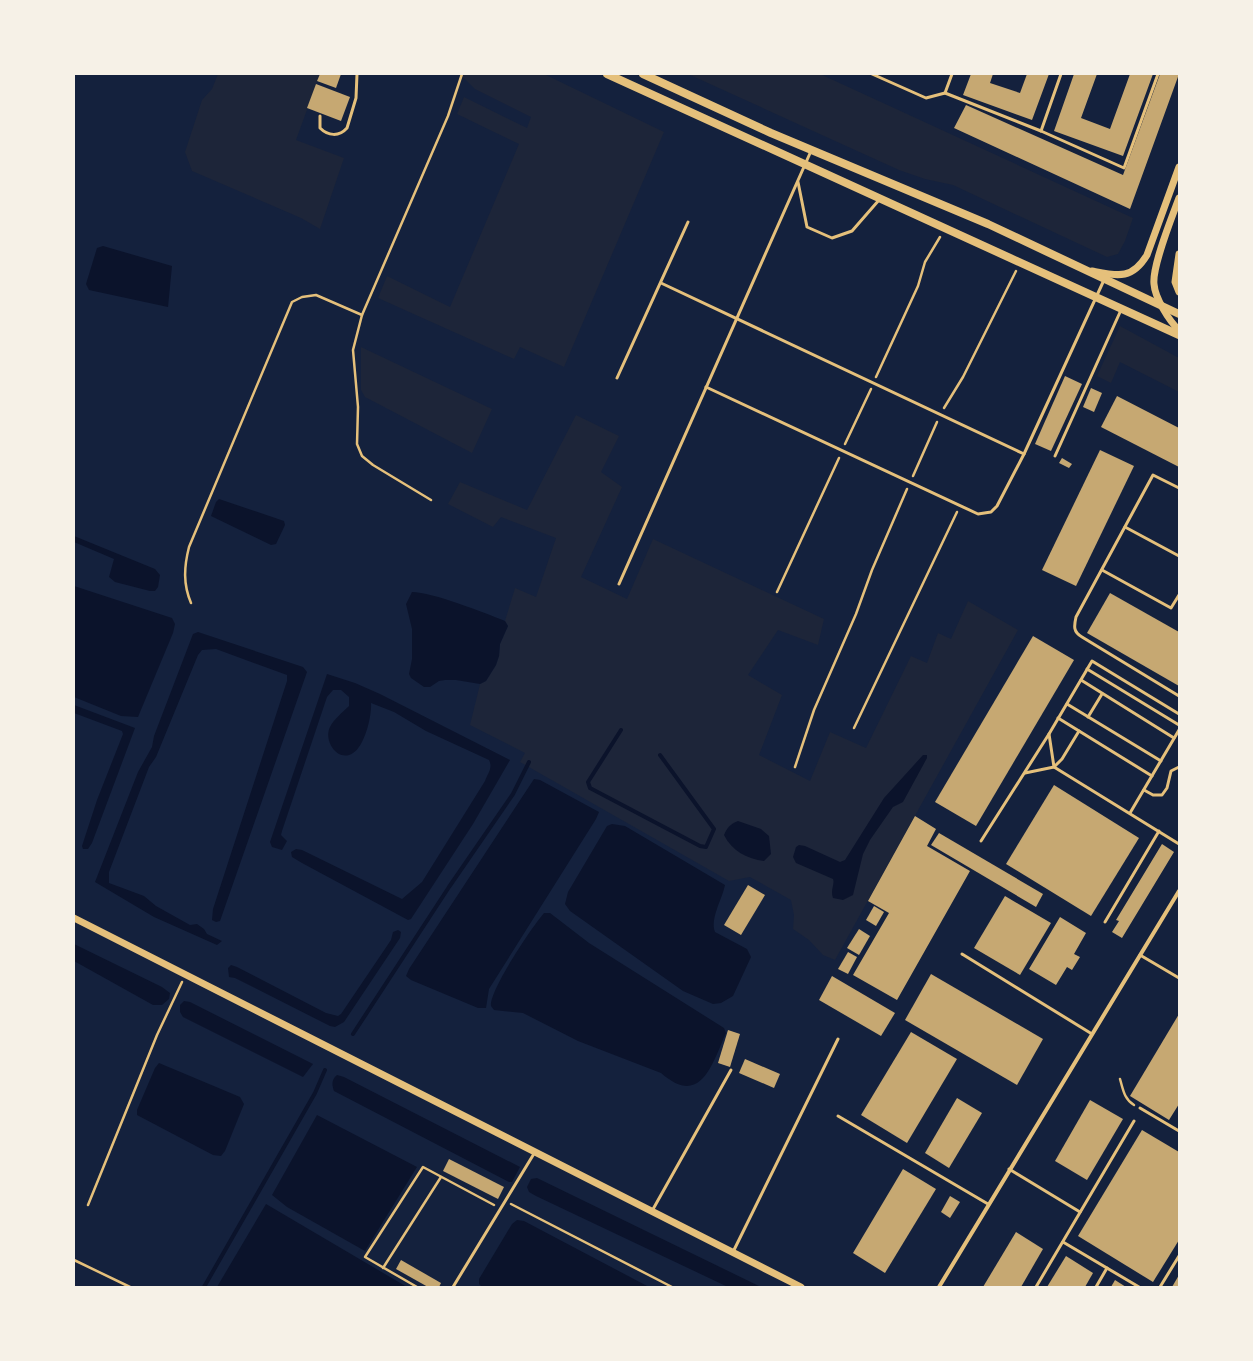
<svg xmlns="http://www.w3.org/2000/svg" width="1253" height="1361" font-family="Raleway,sans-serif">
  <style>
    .green { fill: #1d2539 }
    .water { fill: #0b132b }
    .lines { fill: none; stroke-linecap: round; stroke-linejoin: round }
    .stream { stroke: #0b132b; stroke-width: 4 }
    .building { fill: #c6a872 }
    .path { stroke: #e5c07b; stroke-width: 2.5 }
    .service { stroke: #e5c07b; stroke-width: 3 }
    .minor { stroke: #e5c07b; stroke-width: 4 }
    .tertiary { stroke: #e5c07b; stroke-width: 7 }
    .secondary { stroke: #e5c07b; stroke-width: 8 }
  </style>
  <rect width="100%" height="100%" fill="#14213d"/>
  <g class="green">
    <path d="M 218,74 L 320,74 L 296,140 L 344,158 L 320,229 L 301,218 L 192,171 L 185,152 L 202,100 L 212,89 Z"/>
    <path d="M 460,74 L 544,74 L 664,132 L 564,367 L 520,347 L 514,359 L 378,298 L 387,276 L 450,307 L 519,144 L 457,114 L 464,97 L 527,128 L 531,117 L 475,89 Z"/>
    <path d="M 688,74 L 820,74 L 1133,218 L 1125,241 L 1118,254 L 1107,257 L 953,185 L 925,179 L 899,170 Z"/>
    <path d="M 1120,326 L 1179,358 L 1179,392 L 1120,362 L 1111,383 L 1097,376 Z"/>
    <path d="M 361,347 L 492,409 L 472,453 L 365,397 L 361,390 Z"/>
    <path d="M 576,415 L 619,436 L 601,472 L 622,487 L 581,577 L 627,599 L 653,539 L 824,619 L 818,645 L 778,630 L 748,675 L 782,695 L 759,755 L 810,781 L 830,732 L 866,748 L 911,656 L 927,663 L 938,633 L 951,639 L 968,601 L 1018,630 L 835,960 L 823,955 L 809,940 L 793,929 L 794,915 L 791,900 L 750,877 L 729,881 L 520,762 L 525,753 L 470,725 L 480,684 L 486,681 L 496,665 L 499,656 L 500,644 L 508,626 L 505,621 L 515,588 L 536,597 L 556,538 L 501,517 L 493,527 L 448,504 L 460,482 L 527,510 Z"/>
  </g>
  <g class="water">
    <path d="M 103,246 L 172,266 L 168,307 L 89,290 L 86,284 L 97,248 Z"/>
    <path d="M 219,499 L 284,521 L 285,525 L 276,544 L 271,545 L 211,516 L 216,502 Z"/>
    <path d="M 74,536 L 155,569 L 160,575 L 158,587 L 155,591 L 150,591 L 115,582 L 109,577 L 114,559 L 74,542 Z"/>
    <path d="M 74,586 L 172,618 L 175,624 L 173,633 L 138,717 L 121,716 L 74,697 Z"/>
    <path d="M 412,592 C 432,592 485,613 505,621 L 508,626 L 500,644 L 499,656 L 496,665 L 486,681 L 480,684 L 456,680 L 445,680 L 439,681 L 430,687 L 424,687 L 411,678 L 409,674 L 412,659 L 412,629 L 406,604 Z"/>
    <path d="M 198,632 L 303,667 L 307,672 L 220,921 L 216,922 L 212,920 L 213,909 L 287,681 L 287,675 L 216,649 L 202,650 L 198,655 L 156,757 L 149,767 L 109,872 L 109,883 L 144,896 L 156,906 L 190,925 L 197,924 L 204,929 L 207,934 L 222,941 L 217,945 L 154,917 L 95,882 L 138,772 L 152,747 L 154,736 L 193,634 Z"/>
    <path d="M 327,674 L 355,683 L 380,694 L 510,760 L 473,824 L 411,919 L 408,920 L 302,863 L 292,857 L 291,852 L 296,849 L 302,850 L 402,899 L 422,882 L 485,781 C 488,773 493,768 489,760 L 426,731 L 394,712 L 371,703 C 372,715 365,746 353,753 C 338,763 323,741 330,727 C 334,719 342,713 349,706 L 349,697 L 341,690 L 333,690 L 327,697 L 282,831 L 281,835 L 287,841 L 282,850 L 272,847 L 270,842 Z"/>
    <path d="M 74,705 L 135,728 L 92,843 L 88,849 L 83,849 L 82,846 L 97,800 L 123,734 L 122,731 L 74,713 Z"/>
    <path d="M 923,755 L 927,755 L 927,758 L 903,802 L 893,807 L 870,840 L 863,854 L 853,895 L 843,900 L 833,898 C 830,890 835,884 833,879 L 796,863 L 793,857 L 796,847 L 799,845 L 805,846 L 840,862 L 845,860 L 884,798 Z"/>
    <path d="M 534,779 L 540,780 L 599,812 L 596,819 L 489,989 L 486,1008 L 478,1008 L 411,980 L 406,976 L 409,969 Z"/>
    <path d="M 738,821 L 761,829 L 769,836 L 771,854 L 764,861 C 747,859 732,851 724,835 C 727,828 730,824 738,821 Z"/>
    <path d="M 612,824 L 625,826 L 725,885 C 722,900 710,918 715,932 L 747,949 L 751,957 L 733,996 L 721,1003 L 713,1004 L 683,991 L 570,911 L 565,904 L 568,892 L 607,826 Z"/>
    <path d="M 544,913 L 550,913 L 589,943 L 724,1028 L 726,1033 C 712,1064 701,1108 661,1073 L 578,1041 L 523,1013 L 494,1010 L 491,1006 C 489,991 532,927 544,913 Z"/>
    <path d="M 398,930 L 401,932 L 400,938 L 344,1022 L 335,1027 L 330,1026 L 235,978 L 229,977 L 228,968 L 231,965 L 237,967 L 326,1013 L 338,1016 L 341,1014 L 391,940 L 393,932 Z"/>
    <path d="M 74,944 L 162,987 L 170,993 L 169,999 L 162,1005 L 153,1005 L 74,961 Z"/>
    <path d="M 184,1001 L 190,1002 L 313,1064 L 303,1077 L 183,1017 L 180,1012 L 180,1005 Z"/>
    <path d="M 159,1063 L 240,1097 L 244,1104 L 225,1151 L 221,1156 L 213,1155 L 137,1115 L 137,1110 L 155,1068 Z"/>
    <path d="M 337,1075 L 344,1077 L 520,1167 L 512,1182 L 509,1182 L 334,1091 C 332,1085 331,1080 337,1075 Z"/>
    <path d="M 317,1115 L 417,1167 L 365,1251 L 287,1207 L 272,1195 Z"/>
    <path d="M 537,1178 L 761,1287 L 728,1287 L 536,1196 L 529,1192 L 527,1187 L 531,1179 Z"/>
    <path d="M 266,1204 L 407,1287 L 217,1287 Z"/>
    <path d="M 517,1220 L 524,1221 L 649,1287 L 482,1287 L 479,1284 L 479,1279 L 512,1224 Z"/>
  </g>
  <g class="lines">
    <g class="stream">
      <path d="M 621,730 L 588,782 L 590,788 L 700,846 L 706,847 L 714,829 L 660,755"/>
      <path d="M 353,1034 L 449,887 L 513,794 L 529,762"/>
      <path d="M 204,1287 L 315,1093 L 325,1070"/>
    </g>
  </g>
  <g class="building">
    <path d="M 320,74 L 341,74 L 336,88 L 317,81 Z"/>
    <path d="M 971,74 L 993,74 L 990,83 L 1020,93 L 1027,74 L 1049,74 L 1032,120 L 963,95 Z"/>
    <path d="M 1074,74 L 1097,74 L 1081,118 L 1110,129 L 1130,74 L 1153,74 L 1123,156 L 1054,131 Z"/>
    <path d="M 1160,74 L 1179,74 L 1130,209 L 954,128 L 966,105 L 1123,175 Z"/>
    <path d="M 316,84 L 350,97 L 341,121 L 307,108 Z"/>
    <path d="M 1065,376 L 1082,384 L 1051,451 L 1035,444 Z"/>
    <path d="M 1091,388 L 1102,393 L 1094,412 L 1083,407 Z"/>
    <path d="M 1117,396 L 1179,428 L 1179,467 L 1101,427 Z"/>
    <path d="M 1100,450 L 1134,466 L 1076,586 L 1042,570 Z"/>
    <path d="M 1062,458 L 1072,464 L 1069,468 L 1059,463 Z"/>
    <path d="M 1110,593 L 1179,632 L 1179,686 L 1087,633 Z"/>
    <path d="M 1033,636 L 1074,660 L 976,826 L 935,802 Z"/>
    <path d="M 1054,785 L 1139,838 L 1091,916 L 1006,864 Z"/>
    <path d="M 915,816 L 936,829 L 927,846 L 970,871 L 897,1000 L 853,975 L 889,913 L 868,901 Z"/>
    <path d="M 939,833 L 1043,894 L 1036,907 L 931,845 Z"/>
    <path d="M 1162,844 L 1174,852 L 1122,938 L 1112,932 L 1119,921 L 1116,920 Z"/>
    <path d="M 748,885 L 765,895 L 741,935 L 724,925 Z"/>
    <path d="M 1005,896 L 1051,923 L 1020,975 L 974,948 Z"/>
    <path d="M 874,906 L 884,912 L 876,926 L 866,920 Z"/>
    <path d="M 1060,917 L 1086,933 L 1074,954 L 1080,957 L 1072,970 L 1067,967 L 1056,985 L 1029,969 Z"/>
    <path d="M 859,929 L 870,936 L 859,955 L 847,948 Z"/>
    <path d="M 848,952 L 857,957 L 848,974 L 838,969 Z"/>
    <path d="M 931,974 L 1043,1039 L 1017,1085 L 905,1020 Z"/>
    <path d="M 832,976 L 895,1013 L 881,1036 L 819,1000 Z"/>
    <path d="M 1179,1014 L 1179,1104 L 1169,1120 L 1130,1096 Z"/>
    <path d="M 728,1030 L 740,1034 L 730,1067 L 718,1063 Z"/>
    <path d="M 911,1032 L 957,1059 L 907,1143 L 861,1115 Z"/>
    <path d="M 745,1059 L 780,1074 L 774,1088 L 739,1073 Z"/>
    <path d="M 957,1098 L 982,1113 L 949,1168 L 925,1153 Z"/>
    <path d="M 1090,1100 L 1123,1119 L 1087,1180 L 1055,1161 Z"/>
    <path d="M 1142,1130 L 1179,1152 L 1179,1240 L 1153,1282 L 1078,1236 Z"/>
    <path d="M 449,1159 L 504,1187 L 498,1199 L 443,1171 Z"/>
    <path d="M 903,1169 L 936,1189 L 885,1273 L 853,1253 Z"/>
    <path d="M 950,1196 L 960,1202 L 950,1218 L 941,1212 Z"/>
    <path d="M 1016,1232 L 1043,1249 L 1021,1287 L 983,1287 Z"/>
    <path d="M 1066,1256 L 1093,1273 L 1085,1287 L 1047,1287 Z"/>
    <path d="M 401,1260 L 441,1283 L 439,1287 L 428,1287 L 396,1269 Z"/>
    <path d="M 1179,1275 L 1179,1287 L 1172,1287 Z"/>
    <path d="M 1115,1280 L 1126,1287 L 1111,1287 Z"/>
  </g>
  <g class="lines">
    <g class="path">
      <path d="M 876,377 L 918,286 L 925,262 L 940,237"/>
      <path d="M 944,408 L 963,377 L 1016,271"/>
      <path d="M 845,444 L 871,389"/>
      <path d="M 913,476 L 937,422"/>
      <path d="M 431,500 L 373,465 L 362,456 L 357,444 L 358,407 L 353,350 L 362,315 L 448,116 L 462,74"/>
      <path d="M 777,592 L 839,458"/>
      <path d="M 191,603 C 183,584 184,567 189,547 L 292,302 L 302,297 L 316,295 L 362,315"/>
      <path d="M 854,728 L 957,512"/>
      <path d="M 795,767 L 814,710 L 856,614 L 872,570 L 907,489"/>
      <path d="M 1120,1079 C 1123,1089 1124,1099 1134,1105"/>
      <path d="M 511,1204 L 672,1287"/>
      <path d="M 88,1205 L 157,1035 L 182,982"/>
      <path d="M 74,1260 L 130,1287"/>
      <path d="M 383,1268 L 441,1177"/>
      <path d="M 417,1287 L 365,1257 L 423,1167 L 494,1205"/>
    </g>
    <g class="service">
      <path d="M 872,74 L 926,98 L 945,93 L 1041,131 L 1124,168 L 1158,74"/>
      <path d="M 945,93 L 952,74"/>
      <path d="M 320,116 L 320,128 C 328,136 339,137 347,128 L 356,98 L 357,74"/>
      <path d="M 1041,131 L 1061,74"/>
      <path d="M 798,182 L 807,227 L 832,238 L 852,231 L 879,200"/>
      <path d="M 661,283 L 1024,454"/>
      <path d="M 617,378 L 688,222"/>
      <path d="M 706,387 L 978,514 L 991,512 L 997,506 L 1024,454 L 1104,280"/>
      <path d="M 1055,456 L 1121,310"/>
      <path d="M 1179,488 L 1153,475 L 1076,617 C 1074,626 1073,632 1082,637 L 1179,696"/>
      <path d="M 1125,527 L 1179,556"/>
      <path d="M 1102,570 L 1171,608 L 1179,595"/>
      <path d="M 619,584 L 811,151"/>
      <path d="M 1087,669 L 1179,725"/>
      <path d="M 1081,680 L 1174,738"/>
      <path d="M 1067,704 L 1161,761"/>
      <path d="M 1088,717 L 1102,694"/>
      <path d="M 1058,718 L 1152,776"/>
      <path d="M 1049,734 L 1054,767 L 1179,844"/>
      <path d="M 1025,773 L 1054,767 L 1062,759 L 1079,731"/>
      <path d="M 1144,790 L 1153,795 L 1162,795 L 1167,788 L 1171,771 L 1179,767"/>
      <path d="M 1130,813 L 1179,730"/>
      <path d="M 981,841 L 1049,734 L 1092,661 L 1179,714"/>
      <path d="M 1105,922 L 1159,831"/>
      <path d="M 962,954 L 1092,1034"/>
      <path d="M 1140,955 L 1179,978"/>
      <path d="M 1140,1108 L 1179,1131"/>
      <path d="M 838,1116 L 988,1204"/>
      <path d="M 1009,1169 L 1080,1212"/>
      <path d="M 652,1211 L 731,1070"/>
      <path d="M 1063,1242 L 1139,1287"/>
      <path d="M 733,1252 L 838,1039"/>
      <path d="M 453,1287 L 535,1152"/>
      <path d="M 1036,1287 L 1134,1121"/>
      <path d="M 1096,1287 L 1107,1268"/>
      <path d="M 1160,1287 L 1179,1256"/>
    </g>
    <path class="minor" d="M 939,1287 L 1179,891"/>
    <g class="tertiary">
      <path d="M 1179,198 C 1172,217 1152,266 1154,284 C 1155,298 1169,321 1179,330"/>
      <path d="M 1179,254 L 1175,282 L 1179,292"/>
      <path d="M 1092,271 C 1118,276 1132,280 1147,255 L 1179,167"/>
      <path d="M 74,918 L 801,1287"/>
    </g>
    <g class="secondary">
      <path d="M 607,74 L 1179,335"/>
      <path d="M 643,74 L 771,133 L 988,224 L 1179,314"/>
    </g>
  </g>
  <rect width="1253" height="1361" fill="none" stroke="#f6f1e7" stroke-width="150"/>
</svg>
